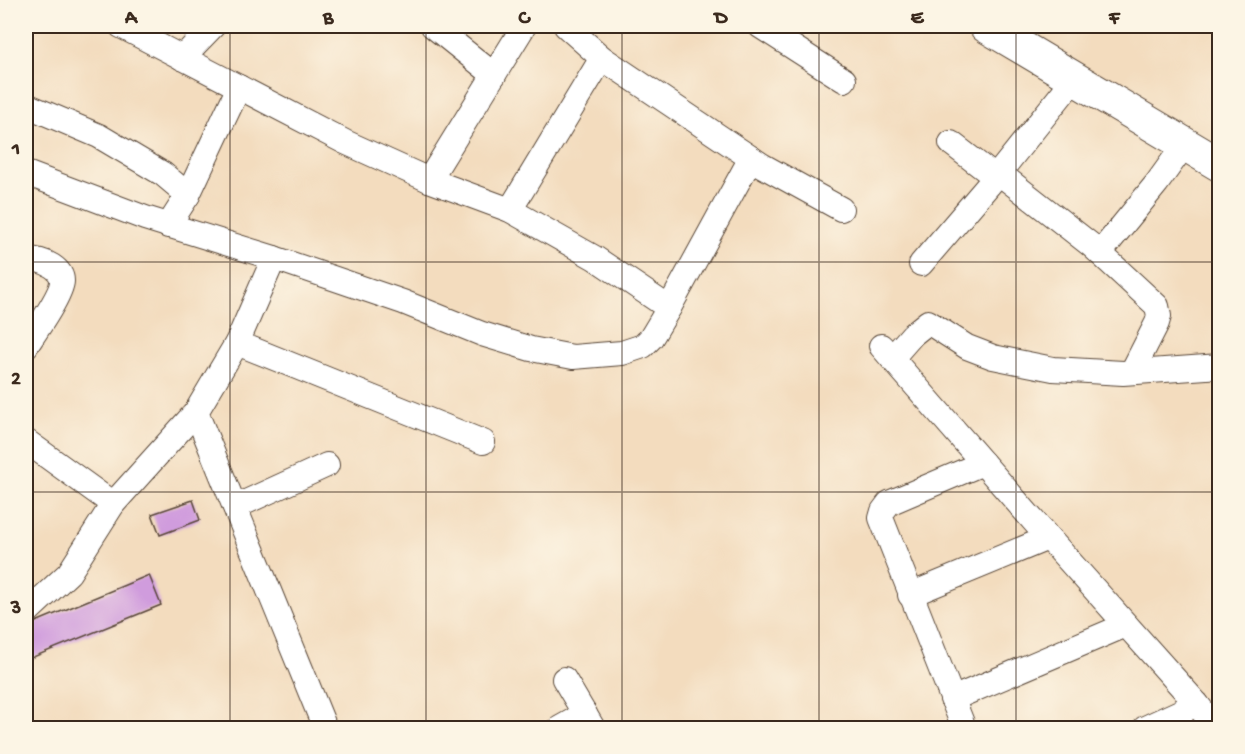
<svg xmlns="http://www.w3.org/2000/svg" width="1245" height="754" font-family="'Gochi Hand',sans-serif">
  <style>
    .building { fill: #d09cdd }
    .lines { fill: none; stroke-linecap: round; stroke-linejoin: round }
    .street-casing { stroke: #574536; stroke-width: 26 }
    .secondary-casing { stroke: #574536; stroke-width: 35 }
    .street { stroke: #fff; stroke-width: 24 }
    .secondary { stroke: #fff; stroke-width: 33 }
    .grid { fill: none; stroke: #3b2a1e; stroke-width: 1.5; stroke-opacity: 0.55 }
    .neatline { fill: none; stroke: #3b2a1e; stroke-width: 2 }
    .grid-label { font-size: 20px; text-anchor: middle; font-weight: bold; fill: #3b2a1e }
  </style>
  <rect width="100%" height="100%" fill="#fcf5e5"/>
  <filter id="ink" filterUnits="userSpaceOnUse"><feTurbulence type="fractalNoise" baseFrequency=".0167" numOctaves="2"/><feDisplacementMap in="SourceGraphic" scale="12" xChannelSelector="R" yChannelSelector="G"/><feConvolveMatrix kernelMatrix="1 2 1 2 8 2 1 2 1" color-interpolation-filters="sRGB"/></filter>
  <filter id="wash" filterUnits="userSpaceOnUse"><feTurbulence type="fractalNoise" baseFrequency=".008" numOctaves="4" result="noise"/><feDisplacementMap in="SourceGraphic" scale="24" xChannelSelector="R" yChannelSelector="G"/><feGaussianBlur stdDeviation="1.35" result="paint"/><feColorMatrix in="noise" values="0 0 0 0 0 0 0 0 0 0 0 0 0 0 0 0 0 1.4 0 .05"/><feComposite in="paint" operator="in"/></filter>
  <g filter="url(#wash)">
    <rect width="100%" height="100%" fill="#f3dcbe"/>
    <g id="blocks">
      <g class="building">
        <path d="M 193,500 L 200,520 L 160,535 L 152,514 Z"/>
        <path d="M 149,575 L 161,605 L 26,660 L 26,626 Z"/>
      </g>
    </g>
  </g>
  <g filter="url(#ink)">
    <use href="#blocks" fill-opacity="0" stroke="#574536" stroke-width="1.5"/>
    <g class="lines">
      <g class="street-casing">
        <g id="street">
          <path d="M 121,26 L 345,142 L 429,180 L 510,210 L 595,258 L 669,308"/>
          <path d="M 433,26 L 494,75"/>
          <path d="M 566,26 L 602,58 L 733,146 L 763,166 L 841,209"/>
          <path d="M 760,26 L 844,80"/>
          <path d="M 182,58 L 213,26"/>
          <path d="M 26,105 L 99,136 L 163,174 L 188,195"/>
          <path d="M 951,143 L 995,177"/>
          <path d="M 26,173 L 145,218 L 274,258 L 403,302 L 482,334 L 531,349 L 573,357 L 622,353 L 643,346 L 651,338 L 669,308 L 751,158"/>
          <path d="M 999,173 L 1091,245 L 1157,306 L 1159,316 L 1157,323 L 1132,372"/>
          <path d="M 429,180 L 524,26"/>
          <path d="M 510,210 L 602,58"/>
          <path d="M 168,226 L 188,195 L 239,87"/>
          <path d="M 1100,253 L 1157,183 L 1185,144"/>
          <path d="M 26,259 C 36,259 44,261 52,266 C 58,270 62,274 62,281 C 62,294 34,334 26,346"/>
          <path d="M 921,264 L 999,173 L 1074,79"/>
          <path d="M 237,343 L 483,442"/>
          <path d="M 881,346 L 1038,526 L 1197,704 L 1216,728"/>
          <path d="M 892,358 L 913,334 L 928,322 L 967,347 L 993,357 L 1053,369 L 1123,373 L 1220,366"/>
          <path d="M 196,412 L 325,728"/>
          <path d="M 26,441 L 113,504"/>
          <path d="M 235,507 L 327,465"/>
          <path d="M 910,595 L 1048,538"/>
          <path d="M 26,613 L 69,573 L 113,504 L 196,412 L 237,343 L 274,258"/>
          <path d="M 564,679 L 593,728"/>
          <path d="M 952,699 L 1126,625"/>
          <path d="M 560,728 L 585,714"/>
          <path d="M 964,728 L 881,518 L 883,511 L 889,503 L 983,463"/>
          <path d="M 1145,728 L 1197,704"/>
        </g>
      </g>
      <g class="secondary-casing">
        <path id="secondary" d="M 986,26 L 1220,165"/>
      </g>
      <use href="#street" class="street"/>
      <use href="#secondary" class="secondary"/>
    </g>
  </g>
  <path class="grid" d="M 230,26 L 230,728M 426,26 L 426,728M 622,26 L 622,728M 819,26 L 819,728M 1016,26 L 1016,728M 26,262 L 1220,262M 26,492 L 1220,492"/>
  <rect width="1245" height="754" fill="none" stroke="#fcf5e5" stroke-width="66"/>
  <rect x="33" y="33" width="1179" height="688" class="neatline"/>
  <g class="grid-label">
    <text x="131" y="23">A</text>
    <text x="328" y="23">B</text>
    <text x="524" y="23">C</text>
    <text x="721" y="23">D</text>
    <text x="917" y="23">E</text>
    <text x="1114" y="23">F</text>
    <text x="16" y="154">1</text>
    <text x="16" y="384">2</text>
    <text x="16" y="613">3</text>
  </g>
</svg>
